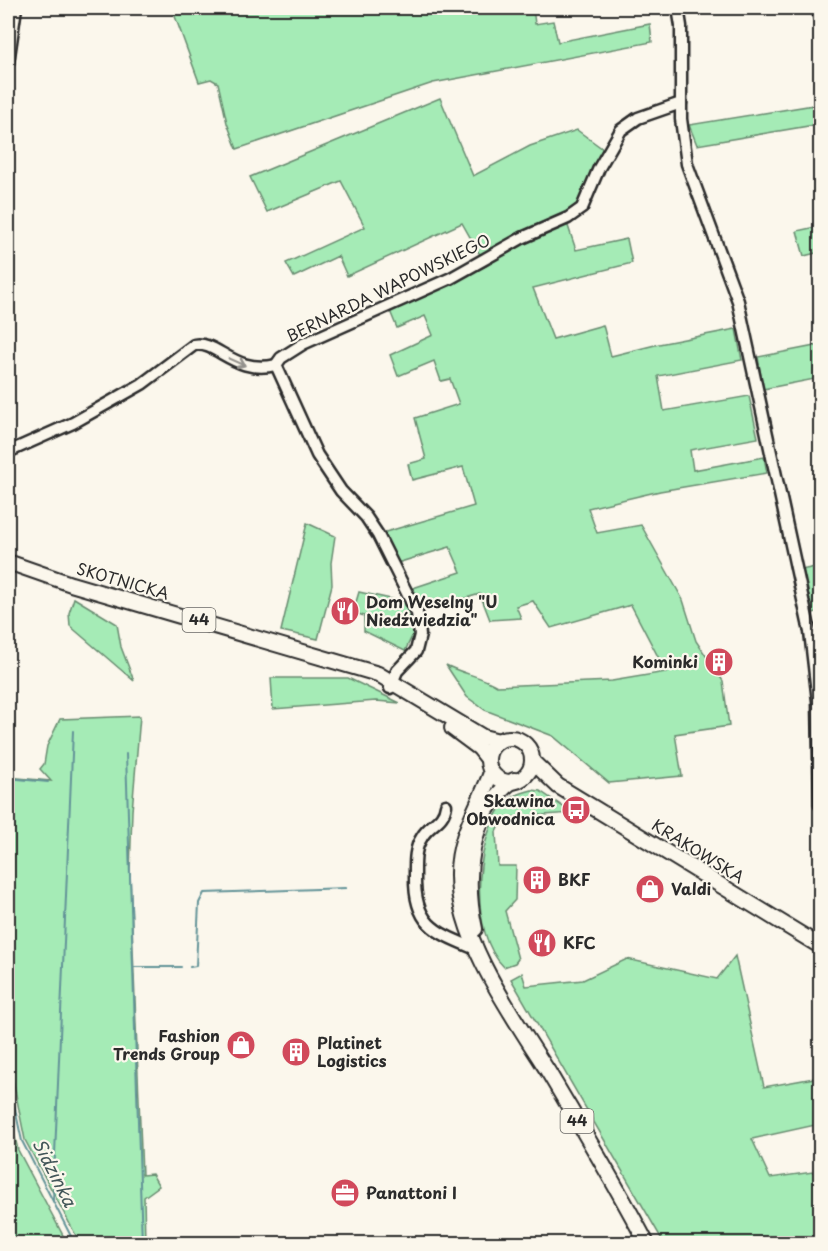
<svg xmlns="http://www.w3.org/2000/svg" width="828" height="1251" font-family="'Playpen Sans',sans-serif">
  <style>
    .green { fill: #a5ebb6; stroke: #688b70; stroke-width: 1.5 }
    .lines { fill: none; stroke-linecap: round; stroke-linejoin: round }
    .stream { stroke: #639398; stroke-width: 2 }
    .minor-casing { stroke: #2b2b2b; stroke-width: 15 }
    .major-casing { stroke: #2b2b2b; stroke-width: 18 }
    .minor { stroke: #fbf7ec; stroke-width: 10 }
    .major { stroke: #fbf7ec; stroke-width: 14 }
    .oneway { stroke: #93918c }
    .labels { text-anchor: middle; stroke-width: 4.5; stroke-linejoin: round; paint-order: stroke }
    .shield { fill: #fbf7ec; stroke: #696865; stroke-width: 1.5 }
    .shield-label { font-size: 15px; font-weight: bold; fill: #2b2b2b }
    .street-label { font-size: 16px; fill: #2b2b2b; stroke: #fbf7ec }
    .poi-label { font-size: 16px; font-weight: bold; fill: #2b2b2b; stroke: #fbf7ec; text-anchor: start }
    .water-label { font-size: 18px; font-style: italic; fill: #425658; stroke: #fbf7ec }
  </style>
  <rect width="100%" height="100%" fill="#fbf7ec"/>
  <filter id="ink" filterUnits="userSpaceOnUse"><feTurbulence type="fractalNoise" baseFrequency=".0167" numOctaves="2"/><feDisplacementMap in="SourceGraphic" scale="12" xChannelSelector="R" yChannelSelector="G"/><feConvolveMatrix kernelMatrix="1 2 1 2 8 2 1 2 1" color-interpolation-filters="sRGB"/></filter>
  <g filter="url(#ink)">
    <g class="green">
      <path d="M 172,8 L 533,8 L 535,24 L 553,21 L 558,42 L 650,24 L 652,42 L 433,83 L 237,149 L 227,123 L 218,83 L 211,79 L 199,82 Z"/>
      <path d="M 440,98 L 473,176 L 530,146 L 577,130 L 603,149 L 579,207 L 483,260 L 462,223 L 347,276 L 338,256 L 294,277 L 286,263 L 365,227 L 341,181 L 267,212 L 250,177 Z"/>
      <path d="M 820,104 L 820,124 L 697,145 L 689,125 Z"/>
      <path d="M 567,223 L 576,250 L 627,239 L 632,263 L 533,288 L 553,339 L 603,325 L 611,356 L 659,344 L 736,329 L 742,360 L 658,376 L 664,411 L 749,396 L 758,438 L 690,450 L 693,470 L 764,457 L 767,473 L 660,491 L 588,508 L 597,533 L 641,525 L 683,600 L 696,641 L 723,681 L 729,726 L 675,734 L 682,776 L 609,783 L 553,736 L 485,710 L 467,697 L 446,665 C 463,674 481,676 497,686 L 612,681 L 666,672 L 631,605 L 551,628 L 533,601 L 516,606 L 521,618 L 490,620 L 480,594 L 425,610 L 413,588 L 461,572 L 450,547 L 397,563 L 382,533 L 474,506 L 463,467 L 412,480 L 408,464 L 426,459 L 415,418 L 459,404 L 450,379 L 441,381 L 434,361 L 398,376 L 390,355 L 433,335 L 425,316 L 397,328 L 390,311 L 486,266 L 523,241 Z"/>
      <path d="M 820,226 L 820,252 L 804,256 L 797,231 Z"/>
      <path d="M 820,345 L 820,378 L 763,389 L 758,357 Z"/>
      <path d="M 307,523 L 335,536 L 331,563 L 332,585 L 318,639 L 281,631 Z"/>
      <path d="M 820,566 L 820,611 L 813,613 L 801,570 Z"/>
      <path d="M 359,592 L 404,602 L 414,632 L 405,651 L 364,631 L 364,616 L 353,612 Z"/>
      <path d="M 74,598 L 117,624 L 121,647 L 134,681 L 70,626 L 69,613 Z"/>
      <path d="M 271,678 L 348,678 L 400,703 L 376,701 L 273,709 Z"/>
      <path d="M 140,716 L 132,811 L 130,873 L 142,1175 L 152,1174 L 159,1186 L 144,1197 L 145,1243 L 80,1243 L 25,1140 L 8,1055 L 8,777 L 51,781 L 40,769 L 44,764 L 47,746 L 60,719 Z"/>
      <path d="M 532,790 L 540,791 L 572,813 L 503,818 L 496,832 L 498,866 L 516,866 L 515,900 L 505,911 L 518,959 L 515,963 L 504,967 C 469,933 475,846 500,808 C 507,797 520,793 532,790 Z"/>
      <path d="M 735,956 L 764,1087 L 820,1077 L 820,1124 L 752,1139 L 770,1178 L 820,1171 L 820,1243 L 664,1243 L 511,979 L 522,973 L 526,986 L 583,980 L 627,959 L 717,979 Z"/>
      <path d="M 8,1108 L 18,1150 L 67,1243 L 8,1243 Z"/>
    </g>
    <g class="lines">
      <g class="stream">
        <path d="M 126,754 L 142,1244"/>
        <path d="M 8,778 L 48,782"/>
        <path d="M 133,967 L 181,967"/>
        <path d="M 190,967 L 196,966 L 199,903 L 204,893 L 346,888"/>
        <path d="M 8,1077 L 22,1141 L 75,1244"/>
        <path d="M 53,1201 L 73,731"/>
      </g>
      <g class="minor-casing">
        <g id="minor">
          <path d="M 678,8 L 681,26 L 681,119 L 687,164 L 738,301 L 810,632 L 818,701 L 820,805"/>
          <path d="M 816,8 L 820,18"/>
          <path d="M 8,63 L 16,8"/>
          <path d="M 8,452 L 73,423 L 142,384 L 194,345 C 217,340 234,375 276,365"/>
          <path d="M 390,688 L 397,671 L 416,651 L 420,635 L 417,613 L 378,535 L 366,517 L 341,491 L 317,455 L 276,365 L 281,358 L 303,344 L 451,278 L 522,238 L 568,218 L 582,208 L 599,168 L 621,130 L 638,118 L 681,103"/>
          <path d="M 446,805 C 444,822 429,824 422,837 C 414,849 415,863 415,877 C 414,927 438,933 478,950"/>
        </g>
      </g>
      <g class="major-casing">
        <g id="major">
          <path d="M 8,562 L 71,584 L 378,674 L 483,737 L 499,741"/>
          <path d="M 452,728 L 479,748 L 487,758"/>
          <circle cx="510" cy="760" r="22"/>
          <path d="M 532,761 L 558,786 L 820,946"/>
          <path d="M 491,773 C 478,807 457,838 458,876 C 458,941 515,1019 549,1073 C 582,1129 617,1186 647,1244"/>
          <path d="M 475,929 C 464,880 468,812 514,780"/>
        </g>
      </g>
      <use href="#minor" class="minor"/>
      <use href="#major" class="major"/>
    </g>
    <defs><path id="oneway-shaft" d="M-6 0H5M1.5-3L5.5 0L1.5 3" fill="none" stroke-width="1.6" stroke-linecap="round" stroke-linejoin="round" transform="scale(1.5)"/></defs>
    <use class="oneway" href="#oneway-shaft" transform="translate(237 362) rotate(24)"/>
  </g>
  <defs>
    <g id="restaurant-disc" transform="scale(1.5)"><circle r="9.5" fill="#d1495b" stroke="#fbf7ec"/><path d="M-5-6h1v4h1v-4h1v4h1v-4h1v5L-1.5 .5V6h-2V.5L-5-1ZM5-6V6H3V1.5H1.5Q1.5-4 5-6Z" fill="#fff"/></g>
    <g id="building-disc" transform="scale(1.5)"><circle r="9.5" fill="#d1495b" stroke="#fbf7ec"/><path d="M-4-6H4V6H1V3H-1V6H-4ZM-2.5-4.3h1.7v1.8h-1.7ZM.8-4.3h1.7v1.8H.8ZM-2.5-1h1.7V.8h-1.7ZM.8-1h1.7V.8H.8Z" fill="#fff"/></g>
    <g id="bus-disc" transform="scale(1.5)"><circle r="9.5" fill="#d1495b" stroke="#fbf7ec"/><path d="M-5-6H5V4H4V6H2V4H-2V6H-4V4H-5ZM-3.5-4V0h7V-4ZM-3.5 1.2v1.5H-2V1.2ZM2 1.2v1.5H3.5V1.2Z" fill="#fff"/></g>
    <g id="shop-disc" transform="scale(1.5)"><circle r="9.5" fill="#d1495b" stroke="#fbf7ec"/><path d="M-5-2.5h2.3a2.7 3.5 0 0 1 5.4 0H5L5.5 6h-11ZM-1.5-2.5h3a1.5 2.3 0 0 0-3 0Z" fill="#fff"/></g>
    <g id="office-disc" transform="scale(1.5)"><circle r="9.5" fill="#d1495b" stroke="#fbf7ec"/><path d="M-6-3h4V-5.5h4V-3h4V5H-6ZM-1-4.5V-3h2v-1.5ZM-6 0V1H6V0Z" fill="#fff"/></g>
  </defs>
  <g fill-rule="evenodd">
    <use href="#restaurant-disc" x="345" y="611"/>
    <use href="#building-disc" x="719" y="662"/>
    <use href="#bus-disc" x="576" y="810"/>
    <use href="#building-disc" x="537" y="880"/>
    <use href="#shop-disc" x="650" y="889"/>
    <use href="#restaurant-disc" x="542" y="943"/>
    <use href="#shop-disc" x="241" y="1045"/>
    <use href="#building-disc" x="296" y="1052"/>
    <use href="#office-disc" x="345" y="1193"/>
  </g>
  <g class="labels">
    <g class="shield">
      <rect x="182.5" y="608" width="33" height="24" rx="4.5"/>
      <rect x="560.5" y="1109" width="33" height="24" rx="4.5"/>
    </g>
    <g class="shield-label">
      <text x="199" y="625">44</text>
      <text x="577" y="1126">44</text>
    </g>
    <g class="street-label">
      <text transform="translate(388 288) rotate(-26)" y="6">BERNARDA WAPOWSKIEGO</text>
      <text transform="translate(123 581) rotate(16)" y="6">SKOTNICKA</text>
      <text transform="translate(698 851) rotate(32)" y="6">KRAKOWSKA</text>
    </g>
    <g class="poi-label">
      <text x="366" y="608">Dom Weselny "U<tspan x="366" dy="18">Niedźwiedzia"</tspan></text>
      <text x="698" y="668" text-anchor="end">Kominki</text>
      <text x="555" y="807" text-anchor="end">Skawina<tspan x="555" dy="18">Obwodnica</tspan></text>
      <text x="558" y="886">BKF</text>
      <text x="671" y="895">Valdi</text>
      <text x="563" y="949">KFC</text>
      <text x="220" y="1042" text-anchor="end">Fashion<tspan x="220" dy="18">Trends Group</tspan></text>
      <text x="317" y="1049">Platinet<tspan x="317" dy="18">Logistics</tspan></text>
      <text x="366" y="1199">Panattoni I</text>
    </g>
    <g class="water-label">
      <text transform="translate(54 1173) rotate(63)" y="6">Sidzinka</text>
    </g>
  </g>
  <rect width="828" height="1251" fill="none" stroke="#fbf7ec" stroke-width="30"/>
  <rect x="15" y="15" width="798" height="1221" fill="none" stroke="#2b2b2b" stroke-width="2" filter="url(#ink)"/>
</svg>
